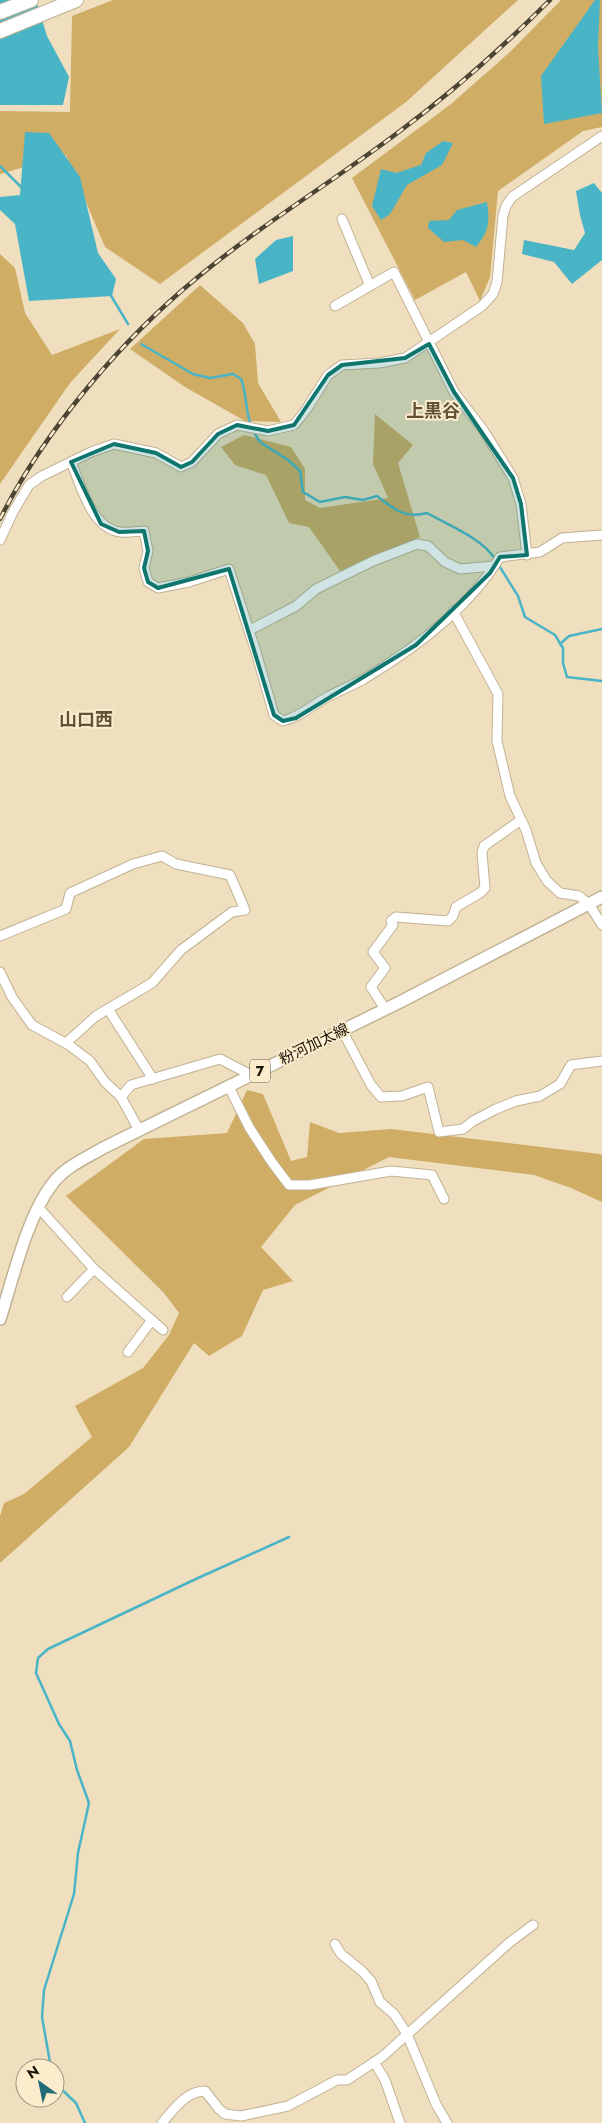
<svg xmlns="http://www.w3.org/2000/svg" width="602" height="2123" font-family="Jost,'Noto Sans JP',sans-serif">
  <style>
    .forest { fill: #cfad65 }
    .water { fill: #4ab4c7 }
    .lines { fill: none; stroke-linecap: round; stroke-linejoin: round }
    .stream { stroke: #4ab4c7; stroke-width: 2.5 }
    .minor-casing { stroke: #c1b293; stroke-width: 11 }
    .major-casing { stroke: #c1b293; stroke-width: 14 }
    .highway-casing { stroke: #c1b293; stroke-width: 16 }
    .minor { stroke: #fff; stroke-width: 9 }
    .major { stroke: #fff; stroke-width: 11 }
    .highway { stroke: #fff; stroke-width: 14 }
    .rail-casing { stroke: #4d4534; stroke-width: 4.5 }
    .rail { stroke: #fceccc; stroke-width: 2.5; stroke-dasharray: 8; stroke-linecap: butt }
    .marked { fill: #0f766e; fill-opacity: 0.2; stroke: #0f766e; stroke-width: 4; stroke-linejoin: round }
    .labels { text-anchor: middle; stroke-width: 4; stroke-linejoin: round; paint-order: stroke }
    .shield { fill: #fceccc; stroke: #5d5543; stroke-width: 1 }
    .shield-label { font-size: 14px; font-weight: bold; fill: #191408 }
    .street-label { font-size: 15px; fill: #191408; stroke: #fceccc }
    .quarter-label { font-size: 18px; font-weight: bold; fill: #5f5236; stroke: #fceccc }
  </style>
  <rect width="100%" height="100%" fill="#efdfbf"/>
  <g class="forest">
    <path d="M 113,0 L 518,0 L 406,102 L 160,284 L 105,247 L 66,155 L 0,174 L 0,111 L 70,112 L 72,16 Z"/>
    <path d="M 561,0 L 602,0 L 602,127 L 583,131 L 498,191 L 490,277 L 480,301 L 466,272 L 415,300 L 352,178 L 451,104 L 511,51 Z"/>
    <path d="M 0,254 L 15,268 L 25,313 L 52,355 L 120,329 L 70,383 L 0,484 Z"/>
    <path d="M 200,285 L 243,323 L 255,344 L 258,383 L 281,422 L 245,421 L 185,387 L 130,349 Z"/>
    <path d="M 375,414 L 413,445 L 398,463 L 420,537 L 340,571 L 309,527 L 289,523 L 266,475 L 235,465 L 221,447 L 244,435 L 291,447 L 305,469 L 305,500 L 320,508 L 388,498 L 373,464 Z"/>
    <path d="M 247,1090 L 263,1094 L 291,1161 L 307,1157 L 310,1122 L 339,1133 L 391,1129 L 600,1154 L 602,1155 L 602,1202 L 571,1188 L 534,1175 L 389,1157 L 295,1205 L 261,1247 L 293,1281 L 263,1290 L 242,1336 L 209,1356 L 194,1343 L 129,1447 L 0,1563 L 0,1516 L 4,1503 L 24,1494 L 92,1437 L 75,1406 L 143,1368 L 169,1335 L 179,1313 L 164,1293 L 66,1196 L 144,1139 L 227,1133 Z"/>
  </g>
  <g class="water">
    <path d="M 0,0 L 36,0 L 47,36 L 69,77 L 63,105 L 0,105 Z"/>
    <path d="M 595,0 L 600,0 L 598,47 L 602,113 L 544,124 L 541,76 Z"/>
    <path d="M 25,132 L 49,133 L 80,177 L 98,253 L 116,279 L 112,296 L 29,301 L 15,224 L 0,210 L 0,197 L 20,195 Z"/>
    <path d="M 443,141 L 453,143 L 442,165 L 407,185 L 390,214 L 381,220 L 372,206 L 381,169 L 396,173 L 421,165 L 426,153 Z"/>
    <path d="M 594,183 L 602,193 L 602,260 L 572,284 L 554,262 L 522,254 L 524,240 L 574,250 L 585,233 L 580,215 L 576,191 Z"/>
    <path d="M 487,202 C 490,223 489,231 476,247 L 463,240 L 444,242 L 428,228 L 429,221 L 449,220 L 457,210 Z"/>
    <path d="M 293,236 L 293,271 L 259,284 L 255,259 L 276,240 Z"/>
  </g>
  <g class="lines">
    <g class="stream">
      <path d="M 0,166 L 22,188"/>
      <path d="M 110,294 L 128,324"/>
      <path d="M 141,344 L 193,374 L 210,378 L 233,374 L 241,379 C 247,394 245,410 251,425"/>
      <path d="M 253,431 L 260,442 L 288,460 L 300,471 L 303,492 L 320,502 L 345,497 L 363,500 L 377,496 C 394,509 404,519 427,513 C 448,525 482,538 495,559"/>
      <path d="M 498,564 L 518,596 L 525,617 L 555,635 L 563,648 L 563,663 L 567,677 L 602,681"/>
      <path d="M 560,644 L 569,636 L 602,629"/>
      <path d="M 51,2068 L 42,2017 L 44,1990 L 74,1894 L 78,1853 L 89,1803 L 77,1770 L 70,1741 L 59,1724 L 36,1673 L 38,1658 L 48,1649 L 198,1578 L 289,1537"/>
      <path d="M 55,2079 L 57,2085 L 76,2103 L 85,2123"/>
    </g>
    <g class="minor-casing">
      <g id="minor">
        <path d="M 342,219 L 370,286"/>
        <path d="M 335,306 L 394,272 L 454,392 L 484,431 L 513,478 L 521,504 L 527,555"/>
        <path d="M 71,462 C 81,485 91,529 121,532 C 128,533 137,531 144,531 L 148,551 L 144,568 L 148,582 L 158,588 L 189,582 L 229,569 L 256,652 L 274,715 L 283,721 C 302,716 312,705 329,696 C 341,690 353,685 364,679 C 414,649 470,607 500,557 L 540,552 L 562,538 L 602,535"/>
        <path d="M 0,540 L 13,512 L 29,485 L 42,476 L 91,452 L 114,444 L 156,453 L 181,467 L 192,462 L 218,434 L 237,425 L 268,431 L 294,425 L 306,410 L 328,375 L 342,365 L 379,363 L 405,358 L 482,306 L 493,294 L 497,282 L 503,216 L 506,206 L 512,197 L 602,136"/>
        <path d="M 453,611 L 498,694 L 497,741 L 510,796 L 526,830 L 536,863 L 547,881 L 560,893 L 579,896 L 589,904 L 602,925"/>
        <path d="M 250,630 L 296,606 L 316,589 L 373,561 L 417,544 L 428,546 L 445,562 L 460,569 L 494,566"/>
        <path d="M 0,936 L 66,909 L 70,893 L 133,864 L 162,856 L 176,864 L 230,875 L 245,910 L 232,912 L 181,950 L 152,983 L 96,1016 L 66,1043"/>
        <path d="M 0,972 L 12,997 L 32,1025 L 69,1045 L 90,1061 L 105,1082 L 121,1097 L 139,1130"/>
        <path d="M 108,1009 L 153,1079"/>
        <path d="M 385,1009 L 371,987 L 385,968 L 373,952 L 393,925 L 391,921 L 396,917 L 448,921 L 453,916 L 456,907 L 480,893 L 485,888 L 482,853 L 484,846 L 521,820"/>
        <path d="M 342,1030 L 371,1085 L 381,1097 L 402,1096 L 428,1087 L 439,1132 L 463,1129 L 473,1121 L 496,1109 L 516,1101 L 540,1096 L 560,1084 L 571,1065 L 602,1061"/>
        <path d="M 229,1087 L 249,1127 L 271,1161 L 289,1185 L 310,1185 L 391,1171 L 432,1175 L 444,1199"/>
        <path d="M 121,1097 L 131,1085 L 220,1059 L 251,1075"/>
        <path d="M 38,1207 L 94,1269 L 163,1330"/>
        <path d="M 67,1297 L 94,1269"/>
        <path d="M 128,1352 L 152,1320"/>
        <path d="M 335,1944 L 341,1954 L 362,1971 L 371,1981 L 380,2002 L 394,2014 L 407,2034 L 436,2104 L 447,2123"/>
        <path d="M 374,2062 L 385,2080 L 400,2123"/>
        <path d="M 162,2123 C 173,2110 186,2091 205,2091 L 219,2109 L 225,2114 L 241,2116 L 288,2106 L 337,2080 L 347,2080 L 382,2057 L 510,1942 L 533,1925"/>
      </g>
    </g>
    <g class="major-casing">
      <path id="major" d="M 0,1319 C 13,1279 27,1216 53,1183 C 65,1167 86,1158 103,1148 L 400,1002 L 602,897"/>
    </g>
    <g class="highway-casing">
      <g id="highway">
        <path d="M 0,12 L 31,0"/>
        <path d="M 0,31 L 76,0"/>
      </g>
    </g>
    <use href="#minor" class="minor"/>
    <use href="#major" class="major"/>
    <use href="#highway" class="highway"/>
    <g class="rail-casing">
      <path id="rail" d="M 0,519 C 45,430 121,340 198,277 C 262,224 334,181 400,131 C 454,91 503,47 550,0"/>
    </g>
    <use href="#rail" class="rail"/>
  </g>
  <path class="marked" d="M 429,344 L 454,392 L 513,478 L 521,504 L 527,555 L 500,557 L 490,573 L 416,645 L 296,718 L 283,721 L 274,715 L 229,569 L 158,588 L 148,582 L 144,568 L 148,551 L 144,531 L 119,532 L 101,524 L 71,462 L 114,444 L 156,453 L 181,467 L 192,462 L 218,434 L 237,425 L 268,431 L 294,425 L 328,375 L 342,365 L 405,358 Z"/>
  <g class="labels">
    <rect class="shield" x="250" y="1059.5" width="20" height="23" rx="4"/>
    <g class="shield-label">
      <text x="260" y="1076">7</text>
    </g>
    <g class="street-label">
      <text transform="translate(314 1044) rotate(-26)" y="5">粉河加太線</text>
    </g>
    <g class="quarter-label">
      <text x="433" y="417">上黒谷</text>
      <text x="86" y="726">山口西</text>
    </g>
  </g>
  <g transform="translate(40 2083) rotate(327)"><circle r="24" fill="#fceccc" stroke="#a1967e"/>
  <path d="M0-4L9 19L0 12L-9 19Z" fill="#236b78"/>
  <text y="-8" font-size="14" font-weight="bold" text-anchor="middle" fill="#191408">N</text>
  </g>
</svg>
